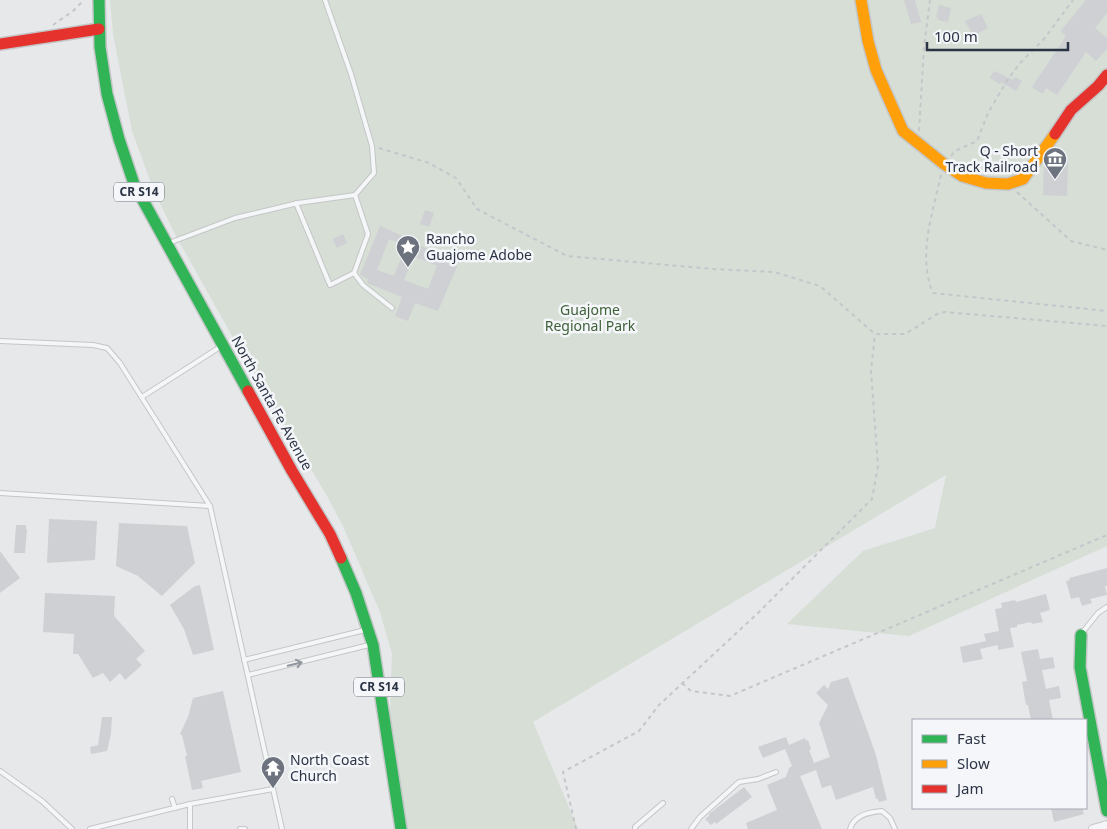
<svg xmlns="http://www.w3.org/2000/svg" width="1107" height="829" font-family="'Noto Sans',sans-serif">
  <style>
    .green { fill: #d6ded6 }
    .building { fill: #ced0d3; fill-rule: evenodd }
    .lines { fill: none; stroke-linecap: round; stroke-linejoin: round }
    .lane-casing { stroke: #c4c6c8; stroke-width: 6 }
    .street-casing { stroke: #c4c6c8; stroke-width: 10 }
    .fast-casing { stroke: #c4c6c8; stroke-width: 14 }
    .slow-casing { stroke: #c4c6c8; stroke-width: 14 }
    .jam-casing { stroke: #c4c6c8; stroke-width: 14 }
    .path { stroke: #c5c6ca; stroke-width: 2; stroke-dasharray: 4 4; stroke-linecap: butt }
    .lane { stroke: #f5f6f7; stroke-width: 4 }
    .street { stroke: #f5f6f7; stroke-width: 8 }
    .fast { stroke: #30b455; stroke-width: 11 }
    .slow { stroke: #ff9f0a; stroke-width: 11 }
    .jam { stroke: #e5322d; stroke-width: 11 }
    .oneway { stroke: #90959e }
    .labels { text-anchor: middle; stroke-width: 5; stroke-linejoin: round; paint-order: stroke }
    .shield { fill: #f4f6f9; stroke: #676e7b; stroke-width: 1 }
    .shield-label { font-size: 12px; font-weight: bold; fill: #2b3445 }
    .poi-label { font-size: 14px; fill: #2b3445; stroke: #f4f6f9; text-anchor: start }
    .park-label { font-size: 14px; fill: #3f6138; stroke: #f4f6f9 }
    .street-label { font-size: 14px; fill: #2b3445; stroke: #f4f6f9 }
  </style>
  <rect width="100%" height="100%" fill="#e6e8ea"/>
  <path class="green" d="M 110,0 L 1107,0 L 1107,546 L 909,636 L 787,624 L 863,551 L 935,528 L 946,475 L 533,722 L 578,829 L 401,829 L 389,745 L 392,654 L 380,612 L 343,526 L 327,496 L 235,341 L 176,236 L 154,191 L 132,131 L 113,34 Z"/>
  <g class="building">
    <path d="M 904,0 L 915,0 L 921,22 L 911,24 Z"/>
    <path d="M 1086,0 L 1107,0 L 1107,13 L 1095,28 L 1107,38 L 1107,49 L 1096,61 L 1086,52 L 1057,95 L 1046,88 L 1043,94 L 1032,87 L 1066,36 L 1061,31 Z"/>
    <path d="M 939,5 L 951,8 L 948,22 L 938,20 L 938,17 L 936,18 Z"/>
    <path d="M 981,14 L 988,28 L 973,36 L 965,21 Z"/>
    <path d="M 994,71 L 1013,80 L 1015,77 L 1022,81 L 1016,91 L 1001,82 L 1000,84 L 990,78 Z"/>
    <path d="M 1051,160 L 1068,160 L 1067,196 L 1043,195 L 1044,165 L 1051,165 Z"/>
    <path d="M 425,210 L 434,213 L 429,227 L 420,224 Z"/>
    <path d="M 380,226 L 410,239 L 409,241 L 459,262 L 438,311 L 415,303 L 408,321 L 395,316 L 402,297 L 367,283 L 368,279 L 360,275 ZM 389,239 L 406,246 L 394,276 L 377,270 ZM 414,256 L 437,266 L 428,289 L 404,280 Z"/>
    <path d="M 343,234 L 347,243 L 337,248 L 333,239 Z"/>
    <path d="M 49,519 L 97,521 L 95,560 L 47,563 Z"/>
    <path d="M 119,523 L 187,526 L 195,563 L 162,596 L 138,576 L 116,566 Z"/>
    <path d="M 16,525 L 26,525 L 26,529 L 27,529 L 25,553 L 14,553 Z"/>
    <path d="M 0,551 L 20,578 L 0,593 Z"/>
    <path d="M 1107,568 L 1107,586 L 1105,586 L 1107,595 L 1090,599 L 1092,603 L 1082,606 L 1079,597 L 1071,599 L 1066,581 L 1070,580 L 1069,578 Z"/>
    <path d="M 200,585 L 214,650 L 193,655 L 184,629 L 170,605 L 195,586 Z"/>
    <path d="M 45,593 L 115,596 L 114,616 L 145,651 L 136,659 L 142,665 L 125,680 L 120,673 L 110,682 L 103,673 L 93,678 L 78,654 L 73,654 L 74,634 L 43,632 Z"/>
    <path d="M 1046,594 L 1050,610 L 1040,613 L 1043,622 L 1032,624 L 1031,622 L 1017,625 L 1017,627 L 1010,628 L 1014,647 L 998,650 L 998,645 L 980,649 L 983,659 L 963,663 L 960,647 L 986,641 L 984,634 L 999,631 L 995,609 L 1002,608 L 1001,603 L 1015,600 L 1016,602 Z"/>
    <path d="M 1038,649 L 1040,659 L 1053,657 L 1055,668 L 1042,670 L 1046,689 L 1059,686 L 1061,698 L 1049,700 L 1053,720 L 1031,720 L 1028,705 L 1026,705 L 1022,682 L 1027,681 L 1021,652 Z"/>
    <path d="M 848,677 L 876,755 L 887,800 L 879,802 L 878,799 L 876,799 L 873,787 L 836,800 L 831,785 L 822,788 L 816,770 L 800,776 L 822,829 L 748,829 L 746,823 L 777,810 L 767,785 L 786,777 L 789,768 L 792,766 L 785,749 L 763,758 L 758,747 L 786,737 L 789,745 L 805,738 L 806,741 L 808,740 L 811,749 L 809,750 L 814,763 L 830,757 L 819,723 L 828,705 L 816,693 L 824,685 L 828,689 L 831,682 Z"/>
    <path d="M 223,691 L 241,772 L 201,781 L 203,788 L 192,790 L 185,756 L 187,756 L 182,735 L 180,734 L 188,717 L 193,698 Z"/>
    <path d="M 102,717 L 112,717 L 111,734 L 107,751 L 91,754 L 90,747 L 98,745 Z"/>
    <path d="M 744,787 L 752,797 L 716,824 L 715,822 L 711,825 L 705,819 L 709,816 L 709,814 Z"/>
    <path d="M 1051,808 L 1082,808 L 1084,814 L 1054,822 Z"/>
  </g>
  <g class="lines">
    <g class="lane-casing">
      <g id="lane">
        <path d="M 296,203 L 330,285 L 354,273 L 368,234 L 355,195"/>
        <path d="M 169,243 L 235,218 L 298,203 L 355,195 L 374,173 L 372,146 L 351,74 L 325,0"/>
        <path d="M 354,273 L 363,285 L 392,308"/>
        <path d="M 0,341 L 93,345 L 107,348 L 120,363 L 210,506 L 0,493"/>
        <path d="M 142,397 L 220,347"/>
        <path d="M 210,506 L 282,829"/>
        <path d="M 1082,633 L 1098,613 L 1107,607"/>
        <path d="M 244,660 L 365,630"/>
        <path d="M 248,675 L 369,645"/>
        <path d="M 0,771 L 42,801 L 72,829"/>
        <path d="M 172,799 L 175,808"/>
        <path d="M 190,804 L 190,829"/>
        <path d="M 90,829 L 190,804 L 273,789"/>
        <path d="M 240,829 L 245,829"/>
        <path d="M 635,829 L 635,827 L 663,803"/>
        <path d="M 691,829 L 700,817 L 739,782 L 758,779 L 776,772"/>
        <path d="M 850,829 C 854,815 869,812 882,811 L 890,818 L 895,829"/>
      </g>
    </g>
    <g class="street-casing">
      <path id="street" d="M 1093,829 L 1107,825"/>
    </g>
    <g class="fast-casing">
      <g id="fast">
        <path d="M 99,0 L 100,47 L 107,94 L 119,139 L 134,184 L 248,391"/>
        <path d="M 341,558 L 356,593 L 373,645 L 401,829"/>
        <path d="M 1081,635 L 1080,667 L 1107,811"/>
      </g>
    </g>
    <g class="slow-casing">
      <path id="slow" d="M 861,0 L 868,41 L 876,70 L 903,131 L 944,164 L 962,176 L 986,183 L 1008,184 L 1023,179 L 1055,134"/>
    </g>
    <g class="jam-casing">
      <g id="jam">
        <path d="M 0,44 L 99,29"/>
        <path d="M 1055,134 L 1071,110 L 1098,86 L 1107,75"/>
        <path d="M 248,391 L 292,471 L 330,534 L 341,558"/>
      </g>
    </g>
    <g class="path">
      <path d="M 53,25 L 73,11 L 84,0"/>
      <path d="M 919,131 L 924,47 L 930,0"/>
      <path d="M 379,148 L 429,163 L 456,178 L 477,209 L 567,256 L 713,269 L 774,272 L 820,286 L 875,334 L 905,334 L 939,313 L 945,312 L 1107,326"/>
      <path d="M 951,156 L 955,151 L 977,141 L 988,113 L 1008,79 L 1021,62 L 1044,39 L 1073,0"/>
      <path d="M 941,175 C 933,212 917,256 933,293 L 1107,311"/>
      <path d="M 1017,192 L 1071,241 L 1107,250"/>
      <path d="M 682,683 L 691,691 L 730,696 L 1107,535"/>
      <path d="M 576,829 L 563,772 L 639,731 L 659,705 L 759,612 L 872,499 L 878,466 L 871,371 L 875,334"/>
    </g>
    <use href="#lane" class="lane"/>
    <use href="#street" class="street"/>
    <use href="#fast" class="fast"/>
    <use href="#slow" class="slow"/>
    <use href="#jam" class="jam"/>
  </g>
  <defs><path id="oneway-shaft" d="M-6 0H5M1.5-3L5.5 0L1.5 3" fill="none" stroke-width="1.6" stroke-linecap="round" stroke-linejoin="round" transform="scale(1.25)"/></defs>
  <use class="oneway" href="#oneway-shaft" transform="translate(295 664) rotate(-14)"/>
  <defs>
    <g id="museum-pin" transform="scale(1.25)"><path d="M0 17L-7.5 6A9.5 9.5 0 1 1 7.5 6Z" fill="#6c737f" stroke="#f4f6f9"/><path d="M0-6L6-3V-2H-6V-3ZM-5-1h2V3h-2ZM-1-1h2V3h-2ZM3-1h2V3H3ZM-6 4H6V6H-6Z" fill="#fff"/></g>
    <g id="sight-pin" transform="scale(1.25)"><path d="M0 17L-7.5 6A9.5 9.5 0 1 1 7.5 6Z" fill="#6c737f" stroke="#f4f6f9"/><path d="M0-6L1.8-2.2L6-1.7L2.9 1.2L3.7 5.4L0 3.3L-3.7 5.4L-2.9 1.2L-6-1.7L-1.8-2.2Z" fill="#fff"/></g>
    <g id="temple-pin" transform="scale(1.25)"><path d="M0 17L-7.5 6A9.5 9.5 0 1 1 7.5 6Z" fill="#6c737f" stroke="#f4f6f9"/><path d="M0-6L5-2H3V0L6.5 2.5H4V6H1.5V3h-3V6H-4V2.5H-6.5L-3 0V-2H-5Z" fill="#fff"/></g>
  </defs>
  <g fill-rule="evenodd">
    <use href="#museum-pin" x="1055" y="159"/>
    <use href="#sight-pin" x="408" y="247"/>
    <use href="#temple-pin" x="273" y="768"/>
  </g>
  <g class="labels">
    <g class="shield">
      <rect x="114" y="182.5" width="50" height="19" rx="4"/>
      <rect x="354" y="677.5" width="50" height="19" rx="4"/>
    </g>
    <g class="shield-label">
      <text x="139" y="196">CR S14</text>
      <text x="379" y="691">CR S14</text>
    </g>
    <g class="poi-label">
      <text x="1038" y="156" text-anchor="end">Q - Short<tspan x="1038" dy="16">Track Railroad</tspan></text>
      <text x="426" y="244">Rancho<tspan x="426" dy="16">Guajome Adobe</tspan></text>
      <text x="290" y="765">North Coast<tspan x="290" dy="16">Church</tspan></text>
    </g>
    <g class="park-label">
      <text x="590" y="315">Guajome<tspan x="590" dy="16">Regional Park</tspan></text>
    </g>
    <g class="street-label">
      <text transform="translate(272 403) rotate(61)" y="5">North Santa Fe Avenue</text>
    </g>
  </g>
  <rect x="912" y="719" width="175" height="90" fill="#f4f6f9" stroke="#a4a8b1"/>
  <rect x="922" y="735" width="25" height="8" fill="#30b455" stroke="#a4a8b1"/>
  <text x="957" y="744" font-size="15" fill="#2b3445">Fast</text>
  <rect x="922" y="760" width="25" height="8" fill="#ff9f0a" stroke="#a4a8b1"/>
  <text x="957" y="769" font-size="15" fill="#2b3445">Slow</text>
  <rect x="922" y="785" width="25" height="8" fill="#e5322d" stroke="#a4a8b1"/>
  <text x="957" y="794" font-size="15" fill="#2b3445">Jam</text>
  <path d="M927 42v8h141v-8" fill="none" stroke="#2b3445" stroke-width="2.5"/>
  <text x="934" y="42" font-size="15" fill="#2b3445" stroke="#f4f6f9" stroke-width="4" paint-order="stroke">100 m</text>
</svg>
